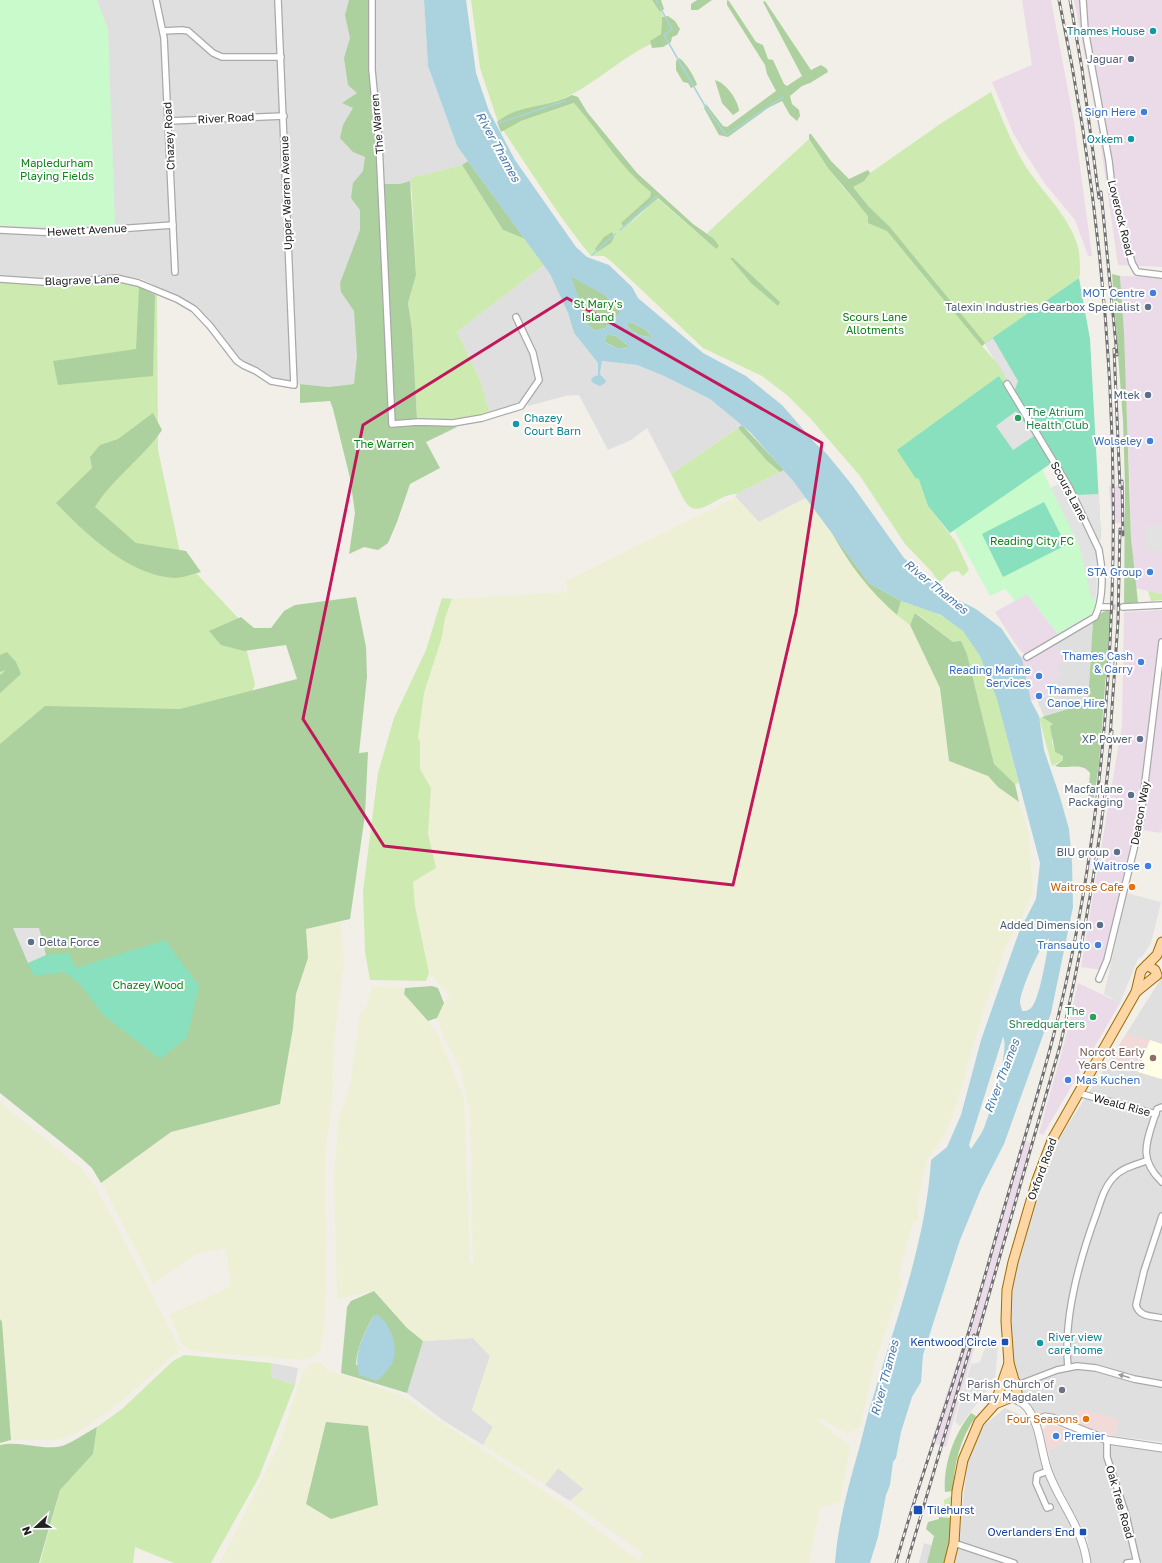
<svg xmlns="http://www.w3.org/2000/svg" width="1162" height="1563" font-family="'Golos Text',sans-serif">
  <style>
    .residential { fill: #e0dfdf }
    .commercial { fill: #f2dad9 }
    .industrial { fill: #ebdbe8 }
    .education { fill: #ffffe5 }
    .farmland { fill: #eef0d5 }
    .grass { fill: #cdebb0 }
    .forest { fill: #add19e; fill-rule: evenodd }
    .park { fill: #c8facc }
    .pitch { fill: #88e0be }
    .parking { fill: #e2e2e2 }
    .water { fill: #aad3df; fill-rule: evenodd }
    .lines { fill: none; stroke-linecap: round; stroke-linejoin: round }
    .stream { stroke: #aad3df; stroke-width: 1.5 }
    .minor-tunnel { stroke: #c8c6c1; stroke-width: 5.5; stroke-dasharray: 5.5 3; stroke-linecap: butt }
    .minor-casing { stroke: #a9a9a9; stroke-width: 8 }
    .tertiary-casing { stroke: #a9a9a9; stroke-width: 9 }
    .primary-casing { stroke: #a06b00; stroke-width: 11 }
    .minor { stroke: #fff; stroke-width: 5.5 }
    .tertiary { stroke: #fff; stroke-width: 7 }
    .primary { stroke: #fcd6a4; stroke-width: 9 }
    .rail-casing { stroke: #707070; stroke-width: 3 }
    .rail { stroke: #fff; stroke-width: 1.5; stroke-dasharray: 4.5; stroke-linecap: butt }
    .oneway { fill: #9c9c9c }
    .marked { fill: none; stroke: #c2185b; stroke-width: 3; stroke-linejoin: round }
    .culture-dot { fill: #0f9aa8; stroke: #fff; stroke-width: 1.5 }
    .service-dot { fill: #5c6f8a; stroke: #fff; stroke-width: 1.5 }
    .shop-dot { fill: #3f7fe0; stroke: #fff; stroke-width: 1.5 }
    .leisure-dot { fill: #2e9e5b; stroke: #fff; stroke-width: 1.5 }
    .food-dot { fill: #e8710a; stroke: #fff; stroke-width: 1.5 }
    .education-dot { fill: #8d6e63; stroke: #fff; stroke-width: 1.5 }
    .transit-dot { fill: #1a4fb4; stroke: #fff; stroke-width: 1.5 }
    .worship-dot { fill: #6b7280; stroke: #fff; stroke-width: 1.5 }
    .labels { text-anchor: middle; stroke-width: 4; stroke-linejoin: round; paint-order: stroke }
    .culture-label { font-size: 11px; fill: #0d838f; stroke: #fff; text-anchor: end }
    .service-label { font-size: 11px; fill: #4e5e75; stroke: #fff; text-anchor: end }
    .shop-label { font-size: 11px; fill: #366cbe; stroke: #fff; text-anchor: end }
    .street-label { font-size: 11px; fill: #222; stroke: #fff }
    .park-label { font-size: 11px; fill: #0c8416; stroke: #fff }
    .leisure-label { font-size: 11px; fill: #27864d; stroke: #fff; text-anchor: start }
    .food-label { font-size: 11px; fill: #c56008; stroke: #fff; text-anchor: end }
    .education-label { font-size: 11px; fill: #785e54; stroke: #fff; text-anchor: end }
    .transit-label { font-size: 11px; fill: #164399; stroke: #fff; text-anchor: end }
    .worship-label { font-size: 11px; fill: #5b616d; stroke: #fff; text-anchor: end }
    .water-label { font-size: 12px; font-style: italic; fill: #4a7aab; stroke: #fff }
  </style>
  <rect width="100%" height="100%" fill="#f2efe9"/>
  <g class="residential">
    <path d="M 0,0 L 424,0 L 428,66 L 457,146 L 468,161 L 462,165 L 412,178 L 411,189 L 379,194 L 354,384 L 328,387 L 276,381 L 245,364 L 211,325 L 179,298 L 142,279 L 117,275 L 56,280 L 0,276 Z"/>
    <path d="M 544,265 L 550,274 L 568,313 L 574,333 L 598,363 L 598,375 L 603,376 L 600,374 L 602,361 L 637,365 L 664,376 L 710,399 L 742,425 L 671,474 L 647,428 L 631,440 L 608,450 L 579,395 L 565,396 L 528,406 L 527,402 L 522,402 L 490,414 L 481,382 L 457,332 Z"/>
    <path d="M 784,470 L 806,498 L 759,522 L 735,498 L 737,494 Z"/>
    <path d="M 1093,620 L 1088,703 L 1044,717 L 1037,700 L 1053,693 L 1050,682 L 1057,666 L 1054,643 Z"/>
    <path d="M 1162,977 L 1162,1442 L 1114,1436 L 1119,1420 L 1065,1422 L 1039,1415 L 1023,1399 L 1010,1368 L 1012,1262 L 1047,1157 L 1111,1058 L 1138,1072 L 1150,1041 L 1126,1034 Z"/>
    <path d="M 473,1338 L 490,1356 L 472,1410 L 493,1427 L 483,1445 L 444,1421 L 407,1393 L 423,1341 Z"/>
    <path d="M 271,1363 L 298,1368 L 295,1385 L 271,1377 Z"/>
    <path d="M 1005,1408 L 1028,1418 L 1035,1435 L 1043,1469 L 1080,1541 L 1082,1563 L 953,1563 L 957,1553 L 968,1458 L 984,1425 Z"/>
    <path d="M 1068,1430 L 1090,1440 L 1162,1450 L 1162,1563 L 1091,1563 L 1087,1537 L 1053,1474 L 1048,1451 L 1061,1444 Z"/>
    <path d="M 558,1468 L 584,1489 L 570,1501 L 545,1485 Z"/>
    <path d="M 924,1543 L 947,1550 L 943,1563 L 919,1563 Z"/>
  </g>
  <g class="commercial">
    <path d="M 1126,1034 L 1150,1040 L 1138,1072 L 1111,1058 Z"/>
    <path d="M 1082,1409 L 1119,1420 L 1114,1436 L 1065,1422 Z"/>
    <path d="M 1048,1423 L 1068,1430 L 1061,1444 L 1048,1451 L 1043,1430 Z"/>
  </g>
  <g class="industrial">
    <path d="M 1022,0 L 1051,0 L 1074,122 L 1092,256 L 1088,256 L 1075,220 L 1045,184 L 1022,148 L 1013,133 L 992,82 L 1032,65 Z"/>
    <path d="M 1074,0 L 1162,0 L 1162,267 L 1118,265 L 1097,120 Z"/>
    <path d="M 1120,276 L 1162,277 L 1162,594 L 1135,588 L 1131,538 L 1130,488 Z"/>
    <path d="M 1109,486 L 1124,486 L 1124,523 L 1112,523 Z"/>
    <path d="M 1027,594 L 1058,634 L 1060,640 L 1055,644 L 1064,663 L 1058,666 L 1061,677 L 1050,682 L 1053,693 L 1031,701 L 1021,661 L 1021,657 L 1025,655 L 1018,648 L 995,612 Z"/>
    <path d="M 1162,610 L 1162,827 L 1161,833 L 1136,829 L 1101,970 L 1081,967 L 1122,725 L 1124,612 Z"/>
    <path d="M 1078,983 L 1120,1003 L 1043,1135 L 1039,1133 L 1064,1044 Z"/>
    <path d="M 1022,1140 L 1033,1143 L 946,1447 L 931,1442 L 972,1316 Z"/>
  </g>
  <path class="education" d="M 1150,1040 L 1162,1044 L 1162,1079 L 1138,1072 Z"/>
  <g class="farmland">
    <path d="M 736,497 L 759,522 L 806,498 L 831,531 L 843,555 L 882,602 L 910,625 L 940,688 L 949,761 L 988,776 L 998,787 L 1019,802 L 1028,829 L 1033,891 L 1022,917 L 1005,948 L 984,1009 L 956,1106 L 944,1136 L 926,1162 L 917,1207 L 919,1219 L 913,1222 L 899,1275 L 902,1283 L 876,1358 L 860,1427 L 847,1434 L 821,1418 L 818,1421 L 850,1446 L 840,1502 L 820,1508 L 809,1563 L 220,1563 L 279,1445 L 303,1371 L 316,1362 L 321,1363 L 327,1370 L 401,1395 L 562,1503 L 639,1561 L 643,1554 L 570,1501 L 584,1489 L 558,1468 L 545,1485 L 483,1445 L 493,1427 L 472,1410 L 490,1356 L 473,1338 L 423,1341 L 407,1328 L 374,1291 L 337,1299 L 334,1181 L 338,1121 L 350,1085 L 360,1013 L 367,1007 L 372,986 L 405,988 L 404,994 L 421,1012 L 438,1035 L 464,1097 L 470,1262 L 473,1266 L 470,1110 L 460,1069 L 444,1038 L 437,1018 L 444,1003 L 450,996 L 429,973 L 415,906 L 413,882 L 436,868 L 428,834 L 431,788 L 420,769 L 420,742 L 418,738 L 424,693 L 442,637 L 445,618 L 452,599 L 568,592 L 566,581 Z"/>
    <path d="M 341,921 L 344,965 L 334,1041 L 332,1104 L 325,1155 L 326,1285 L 324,1328 L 320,1351 L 309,1359 L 303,1360 L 192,1351 L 183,1345 L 169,1315 L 230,1287 L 226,1248 L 196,1254 L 153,1284 L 102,1183 L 171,1132 L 280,1104 L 293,1028 L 296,994 L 308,958 L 306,929 Z"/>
    <path d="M 0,1102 L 83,1170 L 93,1183 L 112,1217 L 180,1349 L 179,1353 L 170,1358 L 122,1401 L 75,1434 L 55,1440 L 11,1440 L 2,1322 L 0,1319 Z"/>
  </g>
  <g class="grass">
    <path d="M 471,0 L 652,0 L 660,12 L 661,11 L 664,16 L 662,17 L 661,34 L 650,41 L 651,44 C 615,61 586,93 549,104 C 531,110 512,109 498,122 L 480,68 Z"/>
    <path d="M 991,92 C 1001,116 1010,140 1023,162 C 1040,191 1069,214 1078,247 C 1080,255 1080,266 1080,274 L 1079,278 L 982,346 L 998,364 L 1009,383 L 1005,385 L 999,376 L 916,479 L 918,478 L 919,480 L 928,506 L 956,542 L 969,570 L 963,576 L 958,571 L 951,572 L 939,583 L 932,572 L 905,544 L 860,476 L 810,418 L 788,396 L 762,376 L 703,348 L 612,262 L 604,256 L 591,256 C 558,216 532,173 503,130 L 521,121 L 578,102 L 587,116 L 655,194 L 630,224 L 657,198 L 716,249 L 713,238 L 707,233 L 809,139 C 831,173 854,205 886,230 L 850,187 L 943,122 Z"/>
    <path d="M 462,165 L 503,230 L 525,239 L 544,265 L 457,332 L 481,382 L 490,414 L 457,423 L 417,419 L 412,329 L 408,303 L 416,275 L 411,178 Z"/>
    <path d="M 0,282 L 134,283 L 157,293 L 158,450 L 181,557 L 239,619 L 255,684 L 244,713 L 0,745 Z"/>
    <path d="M 738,428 L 767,461 L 780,472 L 737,494 C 721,492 701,517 689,506 C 683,501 676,482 671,474 Z"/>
    <path d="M 1148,591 L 1162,594 L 1162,600 L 1151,601 Z"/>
    <path d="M 442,598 L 452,599 L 445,618 L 442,637 L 424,693 L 418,738 L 420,742 L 420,769 L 431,788 L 428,834 L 436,868 L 413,882 L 415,906 L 429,973 L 426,981 L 370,980 L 365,952 L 363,891 L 378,773 L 394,718 L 426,650 Z"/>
    <path d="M 901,601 C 922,609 948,614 964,632 C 997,670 1005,735 1019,783 L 1015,784 L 994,765 L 967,654 L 961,642 L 953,642 L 916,613 L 910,625 L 897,615 Z"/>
    <path d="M 1042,717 L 1052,722 L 1052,742 L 1055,752 L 1063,756 L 1063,760 L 1052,766 L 1039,718 Z"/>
    <path d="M 184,1355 L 271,1363 L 271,1377 L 295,1385 L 259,1477 L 211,1563 L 174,1563 L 135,1547 L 133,1563 L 40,1563 L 60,1490 L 93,1454 L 97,1427 L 122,1409 L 173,1361 Z"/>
    <path d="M 953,1495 L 952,1508 L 949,1512 L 945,1511 L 944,1500 Z"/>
  </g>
  <g class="forest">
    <path d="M 349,0 L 372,0 L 379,184 L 400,184 L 410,181 L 416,275 L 408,303 L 412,329 L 417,419 L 457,427 L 426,442 L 440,468 L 410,484 L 397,522 L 388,543 L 378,550 L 364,547 L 349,554 L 355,513 L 350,478 L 333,409 L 330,401 L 300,403 L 300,384 L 328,387 L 354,384 L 357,356 L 354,311 L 341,292 L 340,283 L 360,230 L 360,210 L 351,198 L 353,183 L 363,171 L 365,157 L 353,152 L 340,138 L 343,125 L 353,108 L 342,103 L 357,93 L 348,85 L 344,58 L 350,38 L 345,15 Z"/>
    <path d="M 652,0 L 661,0 L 664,9 L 660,12 Z"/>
    <path d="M 697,0 L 712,0 L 698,10 L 691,10 L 691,4 Z"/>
    <path d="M 727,0 L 729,1 L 756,42 L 763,45 L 768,59 L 773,60 L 784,84 L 787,86 L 802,76 L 763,2 L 765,1 L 811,70 L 821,65 L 827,69 L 828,72 L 810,83 L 802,86 L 790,96 L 792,104 L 799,110 L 800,116 L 797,121 L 790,115 L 782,101 L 768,108 L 728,137 L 719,135 L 704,108 L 706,104 L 723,126 L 727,127 L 776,91 L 767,74 L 765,65 L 727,5 Z"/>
    <path d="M 668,16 L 675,21 L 680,29 L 677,35 L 672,37 L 671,42 L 663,47 L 652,48 L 650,41 L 661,34 L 662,17 Z"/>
    <path d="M 679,58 C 685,61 696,79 697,85 L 691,88 L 688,83 L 683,82 L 676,70 L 676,61 Z"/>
    <path d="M 715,80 C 726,83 738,100 739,111 L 733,115 L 722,103 Z"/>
    <path d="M 572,95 L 578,97 L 587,112 L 637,173 L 693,224 L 713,238 L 719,246 L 716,249 L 658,198 L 624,227 L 621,223 L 650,197 L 651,192 C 620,168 600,132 574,103 L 521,121 L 501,132 L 497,122 C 517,104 549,108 572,95 Z"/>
    <path d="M 809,134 L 811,134 L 831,161 L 849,179 L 868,170 L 870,173 L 864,181 L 853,187 L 869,207 L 889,226 L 985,343 L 982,346 L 887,231 L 868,223 L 868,216 L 828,168 L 809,139 Z"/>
    <path d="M 468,161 L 525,239 L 503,230 L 462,165 Z"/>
    <path d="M 612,232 L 614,237 L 611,243 L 597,252 L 595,249 L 604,237 Z"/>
    <path d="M 730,258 L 733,258 L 780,302 L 778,306 L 751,283 Z"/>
    <path d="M 1112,274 L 1120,276 L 1124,333 L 1131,538 L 1138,603 L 1124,604 L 1125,486 L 1123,421 Z"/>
    <path d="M 573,277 L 605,295 L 619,310 L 619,314 L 605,328 L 595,331 L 586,323 L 582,316 L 582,307 L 570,278 Z"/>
    <path d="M 139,287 L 155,295 L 153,376 L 58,385 L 53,361 L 136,349 Z"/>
    <path d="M 631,322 L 646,330 L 652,337 C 643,338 631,332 626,324 Z"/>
    <path d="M 607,334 L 616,336 L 631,348 L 619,349 L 604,342 Z"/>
    <path d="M 153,413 L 162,430 C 143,458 113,478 95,507 L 136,543 L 186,551 L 201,572 C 193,574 182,578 174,578 C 128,575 86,534 56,503 L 92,468 L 90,457 L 100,445 L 118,439 Z"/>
    <path d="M 742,425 L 784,470 L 780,472 L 767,461 L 738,428 Z"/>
    <path d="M 831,531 L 869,583 L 901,601 L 897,615 C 870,592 847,562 831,531 Z"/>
    <path d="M 356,597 L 366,647 L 367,677 L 359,753 L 368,752 L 365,815 L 350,919 L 306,929 L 308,958 L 296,994 L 293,1028 L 280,1104 L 171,1132 L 101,1183 L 92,1168 L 81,1158 L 0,1093 L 0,744 L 45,706 L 180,709 L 297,679 L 286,645 L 244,651 L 221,645 L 209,631 L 241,617 L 254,628 L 271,628 L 284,611 L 295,605 Z"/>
    <path d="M 1111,609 L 1099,764 L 1094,798 L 1088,796 L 1090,773 C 1081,761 1068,770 1055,766 L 1063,760 L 1063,756 L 1055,752 L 1050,726 L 1053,724 L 1042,717 L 1088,703 L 1093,620 L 1103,612 Z"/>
    <path d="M 915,613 L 953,642 L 961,641 L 967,654 L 994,764 L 1015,784 L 1019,802 L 998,787 L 988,776 L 949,761 L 940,688 L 910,625 Z"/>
    <path d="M 7,652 L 16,662 L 21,674 L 0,693 L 0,675 L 6,670 L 0,672 L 0,655 Z"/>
    <path d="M 432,986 L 438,988 L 444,1003 L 437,1018 L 428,1021 L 404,994 L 405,988 Z"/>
    <path d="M 374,1291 L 407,1328 L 423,1341 L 407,1393 L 341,1373 L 347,1307 L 351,1301 ZM 374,1315 L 393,1338 L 393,1361 L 356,1365 C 357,1347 365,1331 374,1315 Z"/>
    <path d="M 0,1319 L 2,1322 L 11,1440 L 0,1443 Z"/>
    <path d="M 971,1413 L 976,1416 C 960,1439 954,1463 953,1491 L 945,1492 C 943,1465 954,1434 971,1413 Z"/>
    <path d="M 326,1422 L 368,1426 L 378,1505 L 331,1519 L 306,1504 Z"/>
    <path d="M 97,1427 L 93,1454 L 60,1490 L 39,1563 L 0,1563 L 0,1445 C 20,1440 43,1451 62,1446 C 70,1444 89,1431 97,1427 Z"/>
    <path d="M 939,1517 L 952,1518 L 952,1547 L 947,1563 L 927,1563 L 934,1536 L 926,1529 L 928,1522 L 939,1519 Z"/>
  </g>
  <g class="park">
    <path d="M 0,0 L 97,0 L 108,29 L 115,225 L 62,227 L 0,226 Z"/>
    <path d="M 1042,469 L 1051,488 L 1063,482 L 1096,552 L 1098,560 L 1095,610 L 1090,615 L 1058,634 L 1027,594 L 1015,601 L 1005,589 L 990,596 L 954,530 Z"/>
  </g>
  <g class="pitch">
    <path d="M 1079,278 L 1090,339 L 1101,539 L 1097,541 L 1089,522 L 1056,460 L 950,533 L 928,506 L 919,480 L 918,478 L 916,479 L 897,450 L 999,376 L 1005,385 L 1009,383 L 985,343 Z"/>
    <path d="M 1044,502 L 1066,545 L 1003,577 L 982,534 Z"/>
    <path d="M 165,940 L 199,986 L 187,1037 L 160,1059 L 103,1015 L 80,984 L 64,972 L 34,976 L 28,963 L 46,955 L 69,953 L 76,968 Z"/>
  </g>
  <g class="parking">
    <path d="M 993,338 L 1018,381 L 1014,392 L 985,343 Z"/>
    <path d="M 1016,411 L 1034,436 L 1013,450 L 996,426 Z"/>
    <path d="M 1063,482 L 1098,556 L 1096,596 L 1092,600 L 1079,545 L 1051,488 Z"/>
    <path d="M 1099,494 L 1101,539 L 1097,541 L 1075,495 Z"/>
    <path d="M 1146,526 L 1162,526 L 1162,552 L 1145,548 Z"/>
    <path d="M 1127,893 L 1161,902 L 1151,943 L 1141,958 L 1139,957 L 1137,961 L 1120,1003 L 1104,994 Z"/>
    <path d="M 13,928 L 39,928 L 46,955 L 28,963 Z"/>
    <path d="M 986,1346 L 998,1347 L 995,1379 L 960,1426 L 955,1422 L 971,1364 L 980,1362 Z"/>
  </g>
  <g class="water">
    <path d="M 424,0 L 466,0 L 476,73 L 489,111 L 515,160 L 576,247 L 587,257 L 609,265 L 632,287 L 638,298 L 703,353 L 746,376 L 782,405 L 816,444 L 826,453 L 852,485 L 904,558 L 944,593 L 976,609 L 1001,628 L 1022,659 L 1031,701 L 1039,716 L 1044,750 L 1060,797 L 1069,829 L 1072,862 L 1073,907 L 1051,1013 L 1004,1144 L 981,1189 L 960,1240 L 923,1355 L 921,1382 L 912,1397 L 901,1432 L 896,1458 L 893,1462 L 890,1485 L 886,1495 L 878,1537 L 870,1563 L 835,1563 C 838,1522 849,1484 860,1445 C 864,1430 867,1415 872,1401 C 895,1322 926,1243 931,1160 L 947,1147 L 961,1115 L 981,1040 L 1001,983 L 1019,932 L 1036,899 L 1040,863 L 997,699 L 980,656 L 963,631 L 941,615 L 901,601 L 869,583 L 793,481 L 750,432 L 710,399 L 664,376 L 637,365 L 602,361 L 600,374 L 606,381 L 605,383 L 600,386 L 593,383 L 591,380 L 593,377 L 598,375 L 598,363 L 574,333 L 568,313 L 550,274 L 457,146 L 428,66 ZM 571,277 L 605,295 L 619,310 L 619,314 L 605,328 L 595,331 L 586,323 L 582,316 L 582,307 ZM 631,322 L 646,330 L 652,337 C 643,338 631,332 626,324 ZM 607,334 L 616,336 L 631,348 L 626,346 L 626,349 L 614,347 L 604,342 ZM 1049,938 C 1048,950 1039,1002 1031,1008 C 1028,1011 1025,1011 1022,1011 C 1022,1009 1020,1005 1020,1002 C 1021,989 1040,945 1049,938 ZM 1003,1037 C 1010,1046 991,1111 985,1125 C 982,1134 976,1141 971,1149 L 969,1145 Z"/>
    <path d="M 374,1315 L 378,1315 C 390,1323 399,1347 393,1361 C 391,1368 382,1376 377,1381 L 359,1375 C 353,1353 364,1334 374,1315 Z"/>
  </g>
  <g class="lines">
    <g class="stream">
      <path d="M 656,0 L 658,3"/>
      <path d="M 660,7 L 672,29 L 664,35 L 705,106 L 726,135 L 783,97"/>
      <path d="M 499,123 L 564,101"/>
      <path d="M 620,230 L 657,196"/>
      <path d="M 592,255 L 615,234"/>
    </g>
    <path class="minor-tunnel" d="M 1110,607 L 1123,607"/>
    <g class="minor-casing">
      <g id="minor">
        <path d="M 156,0 L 164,38 L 175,272"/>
        <path d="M 372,0 L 372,70 L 379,143 L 392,424 L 418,422 L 453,423 L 482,418 L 521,406 L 539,380 L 533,353 L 516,317"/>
        <path d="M 1083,0 L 1085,30 L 1109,161 L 1112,188 L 1132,263 L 1137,272 L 1162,275"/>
        <path d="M 163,31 L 182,30 L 188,31 L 213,53 L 222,57 L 281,57"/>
        <path d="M 169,121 L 284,116"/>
        <path d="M 0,230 L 60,233 L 173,225"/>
        <path d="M 0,279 L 59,283 L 116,278 L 138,283 L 177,299 L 194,309 L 210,326 L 237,361 L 243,365 L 256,371 L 271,381 L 294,385 L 278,0"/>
        <path d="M 1007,384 L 1069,487 L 1099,550 C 1103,570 1104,599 1095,617 L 1027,657"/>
        <path d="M 1100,607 L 1110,607"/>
        <path d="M 1123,607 L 1162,605"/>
        <path d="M 1099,979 L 1107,960 L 1140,824 L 1162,642"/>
        <path d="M 1078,1093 L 1156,1114"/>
        <path d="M 1162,1107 L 1157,1109 C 1148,1140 1136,1157 1162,1182"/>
        <path d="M 1162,1216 L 1144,1271 L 1136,1305 C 1139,1317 1152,1316 1162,1318"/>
        <path d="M 1068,1367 C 1063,1318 1080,1258 1097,1212 C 1101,1200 1105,1186 1114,1177 C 1122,1168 1135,1165 1146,1161"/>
        <path d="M 1018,1385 L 1057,1370 L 1077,1366 L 1096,1368 L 1134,1379 L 1162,1384"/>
        <path d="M 1107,1440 L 1107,1457 L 1126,1515 L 1137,1563"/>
        <path d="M 1048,1471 L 1037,1475 L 1036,1483 L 1047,1508 L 1050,1507"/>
        <path d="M 954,1543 L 1014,1563"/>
        <path d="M 1127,1563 L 1137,1562"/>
      </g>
    </g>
    <g class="tertiary-casing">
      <g id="tertiary">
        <path d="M 1012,1397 C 1020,1402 1026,1404 1030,1412 C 1041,1429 1041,1452 1048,1471 C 1060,1504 1082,1526 1087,1563"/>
        <path d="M 1035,1421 L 1045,1417 L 1052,1418 L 1107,1440 L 1162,1448"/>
      </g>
    </g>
    <g class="primary-casing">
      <g id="primary">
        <path d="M 1136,992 L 1157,975 L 1155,970 L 1147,965"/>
        <path d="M 1014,1380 L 1009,1363 L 1006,1321 L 1007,1290 L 1013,1262 L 1037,1180 L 1053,1138 L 1136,992 L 1141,971 L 1157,955 L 1162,942"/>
        <path d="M 995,1404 L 1012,1397 L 1017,1393 L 1016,1383 L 1009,1379"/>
        <path d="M 949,1563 L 954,1543 L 957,1491 L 963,1460 L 979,1422 L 995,1404 L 1009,1363"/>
      </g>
    </g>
    <use href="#minor" class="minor"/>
    <use href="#tertiary" class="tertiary"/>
    <use href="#primary" class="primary"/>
    <g class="rail-casing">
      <g id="rail">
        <path d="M 1070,0 L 1082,69 L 1099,198"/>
        <path d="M 1101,192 L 1117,355"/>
        <path d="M 1114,349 L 1120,487"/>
        <path d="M 1122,481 L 1123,535"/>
        <path d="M 1110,737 L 1118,621 L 1120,529"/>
        <path d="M 976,1340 L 1060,1046 C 1084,942 1102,837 1112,731"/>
        <path d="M 896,1563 C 915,1493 940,1426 961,1357 C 978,1303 992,1249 1008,1195 C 1022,1146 1037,1098 1050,1049 C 1082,928 1100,802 1108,677 C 1123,450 1106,223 1059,0"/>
        <path d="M 907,1563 L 974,1335"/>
      </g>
    </g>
    <use href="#rail" class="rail"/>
  </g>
  <defs><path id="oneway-solid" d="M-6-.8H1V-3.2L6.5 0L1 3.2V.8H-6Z"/></defs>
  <use class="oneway" href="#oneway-solid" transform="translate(1124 1376) rotate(-164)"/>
  <path class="marked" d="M 567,298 L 822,443 L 796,613 L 733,885 L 384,846 L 303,719 L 363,425 Z"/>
  <g class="culture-dot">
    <circle cx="1153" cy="31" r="4"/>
    <circle cx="1131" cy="139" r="4"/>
    <circle cx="516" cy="424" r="4"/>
    <circle cx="1040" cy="1343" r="4"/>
  </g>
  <g class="service-dot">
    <circle cx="1131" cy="59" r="4"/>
    <circle cx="1148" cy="307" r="4"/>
    <circle cx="1148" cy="395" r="4"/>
    <circle cx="1140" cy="739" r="4"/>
    <circle cx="1131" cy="795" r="4"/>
    <circle cx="1117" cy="852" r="4"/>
    <circle cx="1100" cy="925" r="4"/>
    <circle cx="31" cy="942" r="4"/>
  </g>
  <g class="shop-dot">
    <circle cx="1144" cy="112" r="4"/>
    <circle cx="1153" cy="293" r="4"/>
    <circle cx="1150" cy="441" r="4"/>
    <circle cx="1150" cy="572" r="4"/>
    <circle cx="1141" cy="662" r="4"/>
    <circle cx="1039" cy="676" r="4"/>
    <circle cx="1039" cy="696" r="4"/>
    <circle cx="1148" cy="866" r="4"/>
    <circle cx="1098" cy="945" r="4"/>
    <circle cx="1068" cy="1080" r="4"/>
    <circle cx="1056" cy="1436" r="4"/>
  </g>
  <g class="leisure-dot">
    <circle cx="1018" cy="418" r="4"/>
    <circle cx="1093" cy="1017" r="4"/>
  </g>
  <g class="food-dot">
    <circle cx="1132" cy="887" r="4"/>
    <circle cx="1086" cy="1419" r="4"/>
  </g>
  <circle class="education-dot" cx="1153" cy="1058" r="4"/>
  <g class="transit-dot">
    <rect x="1001" y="1338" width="8" height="8" rx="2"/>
    <rect x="913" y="1505" width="10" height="10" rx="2"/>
    <rect x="1079" y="1528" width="8" height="8" rx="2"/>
  </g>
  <circle class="worship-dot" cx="1062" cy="1390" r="4"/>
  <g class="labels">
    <g class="culture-label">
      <text x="1145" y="35">Thames House</text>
      <text x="1123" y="143">Oxkem</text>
      <text x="524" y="422" text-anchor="start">Chazey<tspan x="524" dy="13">Court Barn</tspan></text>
      <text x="1048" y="1341" text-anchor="start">River view<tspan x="1048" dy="13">care home</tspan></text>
    </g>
    <g class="service-label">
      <text x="1123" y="63">Jaguar</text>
      <text x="1140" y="311">Talexin Industries Gearbox Specialist</text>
      <text x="1140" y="399">Mtek</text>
      <text x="1132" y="743">XP Power</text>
      <text x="1123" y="793">Macfarlane<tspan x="1123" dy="13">Packaging</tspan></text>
      <text x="1109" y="856">BIU group</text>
      <text x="1092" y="929">Added Dimension</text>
      <text x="39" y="946" text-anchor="start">Delta Force</text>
    </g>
    <g class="shop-label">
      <text x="1136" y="116">Sign Here</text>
      <text x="1145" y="297">MOT Centre</text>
      <text x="1142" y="445">Wolseley</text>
      <text x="1142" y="576">STA Group</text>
      <text x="1133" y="660">Thames Cash<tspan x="1133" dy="13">&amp; Carry</tspan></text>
      <text x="1031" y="674">Reading Marine<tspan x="1031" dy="13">Services</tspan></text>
      <text x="1047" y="694" text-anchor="start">Thames<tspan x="1047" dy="13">Canoe Hire</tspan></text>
      <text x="1140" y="870">Waitrose</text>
      <text x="1090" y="949">Transauto</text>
      <text x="1076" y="1084" text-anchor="start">Mas Kuchen</text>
      <text x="1064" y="1440" text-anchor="start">Premier</text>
    </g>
    <g class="street-label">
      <text transform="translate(226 118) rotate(-3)" y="4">River Road</text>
      <text transform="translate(377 124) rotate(-95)" y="4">The Warren</text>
      <text transform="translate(169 136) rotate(-93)" y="4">Chazey Road</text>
      <text transform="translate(286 193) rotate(-92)" y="4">Upper Warren Avenue</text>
      <text transform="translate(1121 218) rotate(76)" y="4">Loverock Road</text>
      <text transform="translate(87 230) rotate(-3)" y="4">Hewett Avenue</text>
      <text transform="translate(82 280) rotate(-2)" y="4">Blagrave Lane</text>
      <text transform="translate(1069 491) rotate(62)" y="4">Scours Lane</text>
      <text transform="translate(1140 813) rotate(-80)" y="4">Deacon Way</text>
      <text transform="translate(1122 1105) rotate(15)" y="4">Weald Rise</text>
      <text transform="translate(1042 1169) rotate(-70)" y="4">Oxford Road</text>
      <text transform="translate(1120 1502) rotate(74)" y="4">Oak Tree Road</text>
    </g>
    <g class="park-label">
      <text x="57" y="167">Mapledurham<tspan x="57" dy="13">Playing Fields</tspan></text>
      <text x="598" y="308">St Mary's<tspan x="598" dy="13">Island</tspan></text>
      <text x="875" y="321">Scours Lane<tspan x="875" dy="13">Allotments</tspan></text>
      <text x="384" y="448">The Warren</text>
      <text x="1032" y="545">Reading City FC</text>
      <text x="148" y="989">Chazey Wood</text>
    </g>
    <g class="leisure-label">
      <text x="1026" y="416">The Atrium<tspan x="1026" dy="13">Health Club</tspan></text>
      <text x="1085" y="1015" text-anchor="end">The<tspan x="1085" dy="13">Shredquarters</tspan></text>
    </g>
    <g class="food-label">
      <text x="1124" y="891">Waitrose Cafe</text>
      <text x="1078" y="1423">Four Seasons</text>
    </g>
    <g class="education-label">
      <text x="1145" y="1056">Norcot Early<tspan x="1145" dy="13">Years Centre</tspan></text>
    </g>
    <g class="transit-label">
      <text x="997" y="1346">Kentwood Circle</text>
      <text x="927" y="1514" text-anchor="start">Tilehurst</text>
      <text x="1075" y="1536">Overlanders End</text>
    </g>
    <g class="worship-label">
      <text x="1054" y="1388">Parish Church of<tspan x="1054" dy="13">St Mary Magdalen</tspan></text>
    </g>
    <g class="water-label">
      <text transform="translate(498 147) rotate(61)" y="4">River Thames</text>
      <text transform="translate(936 587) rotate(39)" y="4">River Thames</text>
      <text transform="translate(1002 1076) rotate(-69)" y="4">River Thames</text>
      <text transform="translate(885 1378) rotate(-75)" y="4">River Thames</text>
    </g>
  </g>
  <g transform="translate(36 1527) rotate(248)" stroke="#ffffff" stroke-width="3" paint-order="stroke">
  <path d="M0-3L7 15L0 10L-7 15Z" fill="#222222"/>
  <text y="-6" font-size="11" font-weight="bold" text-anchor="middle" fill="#222222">N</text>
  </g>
</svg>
